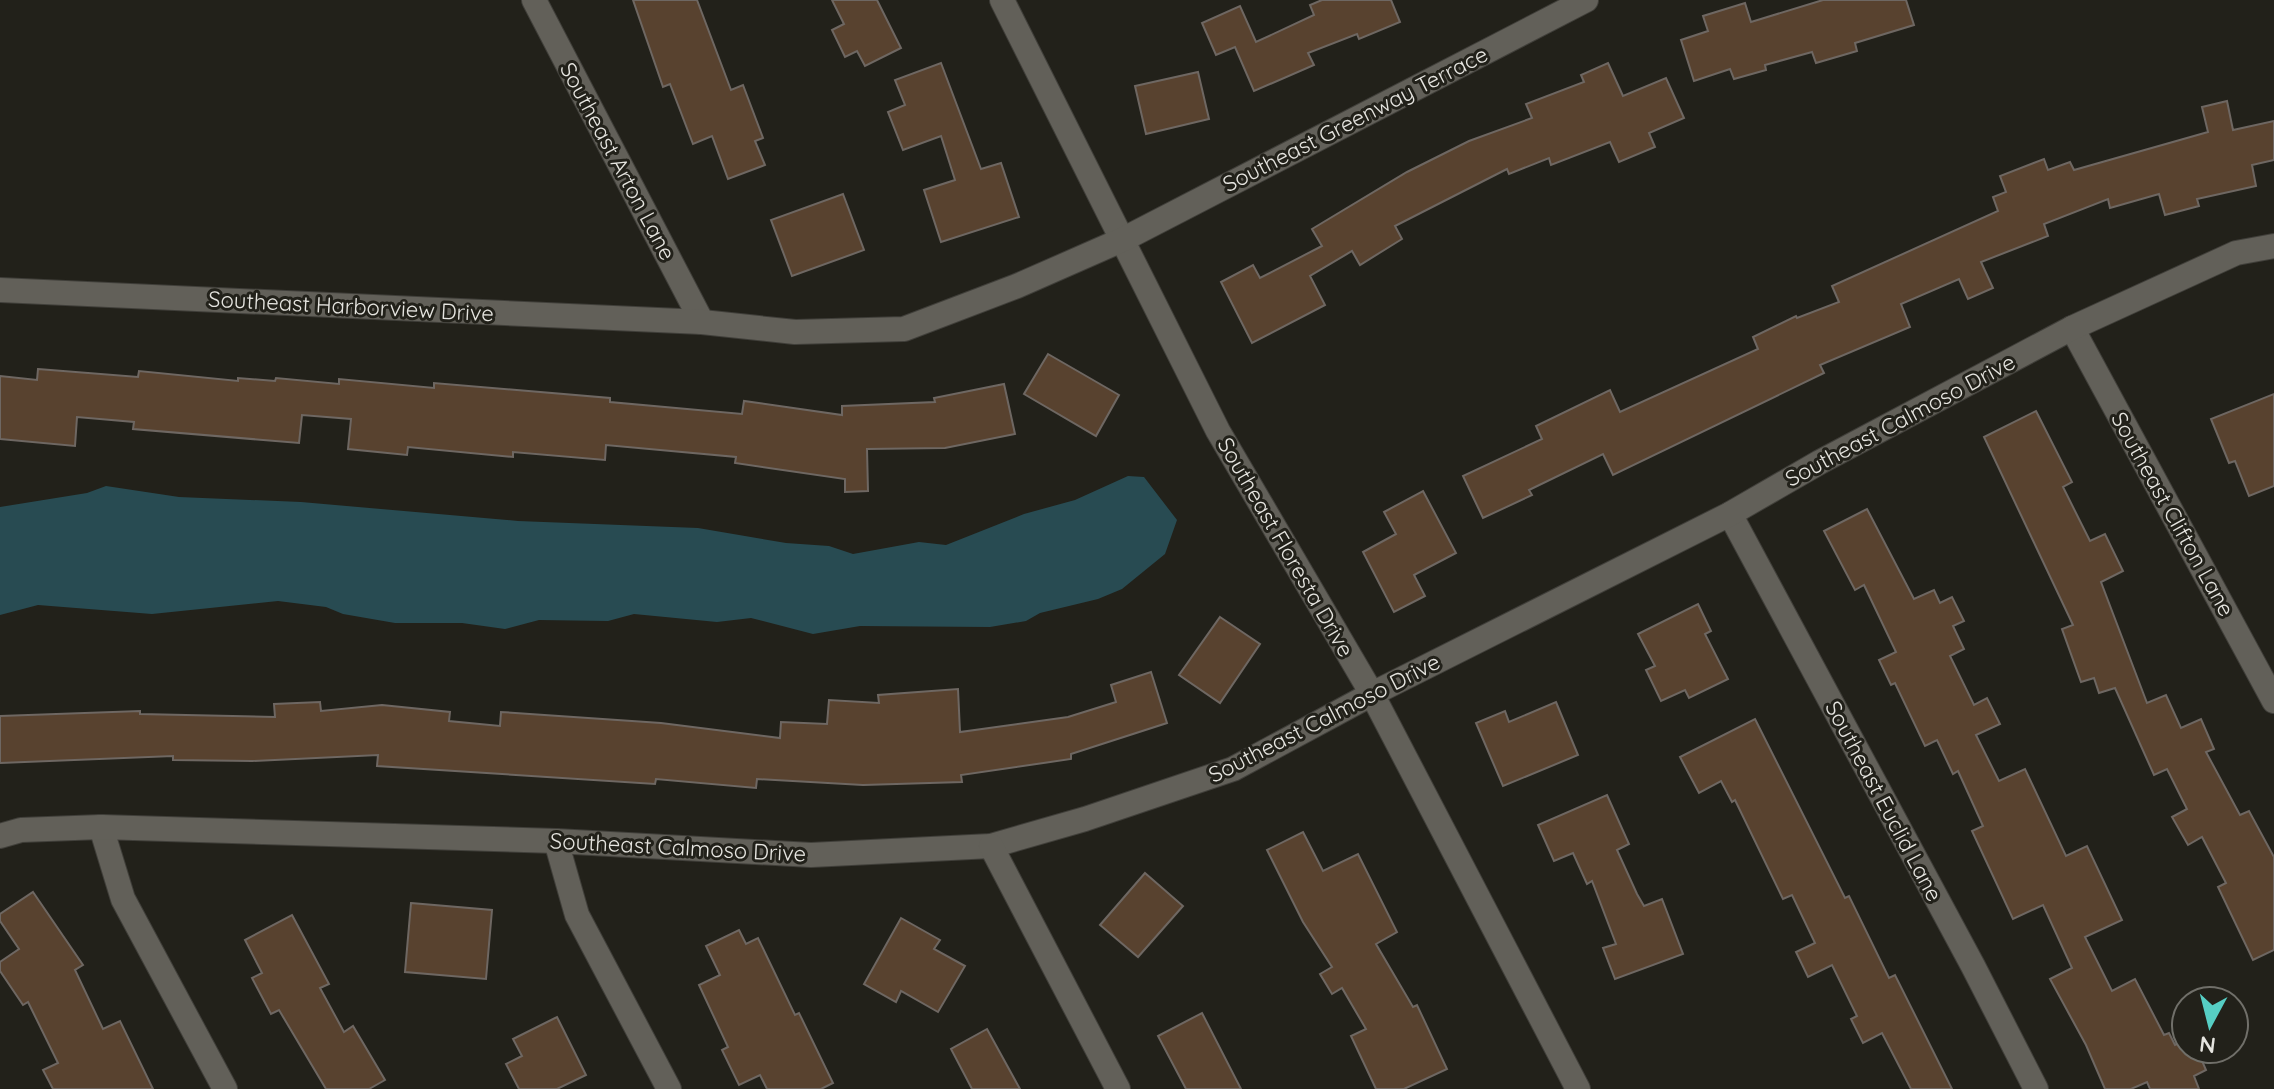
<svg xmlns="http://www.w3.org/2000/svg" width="2274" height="1089" font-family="Quicksand,sans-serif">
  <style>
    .water { fill: #284b52 }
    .building { fill: #58422f; stroke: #6e6762; stroke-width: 2 }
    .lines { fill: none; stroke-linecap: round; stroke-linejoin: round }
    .minor-casing { stroke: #403f3a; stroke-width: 26 }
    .minor { stroke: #626059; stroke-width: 24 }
    .labels { text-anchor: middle; stroke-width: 6; stroke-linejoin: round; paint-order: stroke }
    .street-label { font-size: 22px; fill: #e6e5e0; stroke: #22211a }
  </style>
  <rect width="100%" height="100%" fill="#22211a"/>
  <path class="water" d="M 1128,476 L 1144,477 L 1177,520 L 1165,554 L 1122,589 L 1098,599 L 1040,613 L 1026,621 L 990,627 L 860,626 L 813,634 L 751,618 L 717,622 L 634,614 L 608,621 L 539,620 L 505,629 L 462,623 L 395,623 L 343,614 L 326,607 L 278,601 L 152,614 L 38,605 L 0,615 L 0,507 L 87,493 L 106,486 L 179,497 L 301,502 L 518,521 L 698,528 L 786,543 L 829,546 L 853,554 L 919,542 L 946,545 L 1024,514 L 1075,500 Z"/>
  <g class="building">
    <path d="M 633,0 L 697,0 L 731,90 L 743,85 L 763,138 L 755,141 L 765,165 L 728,179 L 712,136 L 693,144 L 670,84 L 663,87 Z"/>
    <path d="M 832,0 L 877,0 L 901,48 L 865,66 L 857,51 L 845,57 L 832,30 L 844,24 Z"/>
    <path d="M 1322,0 L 1391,0 L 1400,22 L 1359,39 L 1357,34 L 1308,53 L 1314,65 L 1254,91 L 1235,47 L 1216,55 L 1202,23 L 1240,6 L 1256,42 L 1314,15 L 1310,5 Z"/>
    <path d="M 1823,0 L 1906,0 L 1914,25 L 1855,43 L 1857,51 L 1816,63 L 1812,52 L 1765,65 L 1766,70 L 1734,79 L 1730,69 L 1694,81 L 1681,40 L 1708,31 L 1703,16 L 1745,3 L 1751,22 Z"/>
    <path d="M 941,63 L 981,169 L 1001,163 L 1019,217 L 941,242 L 924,190 L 955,180 L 941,136 L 903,150 L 888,112 L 905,105 L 895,80 Z"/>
    <path d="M 1608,63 L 1623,96 L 1666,78 L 1684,118 L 1649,133 L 1655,147 L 1619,162 L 1610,142 L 1551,165 L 1549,158 L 1509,174 L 1507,169 L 1395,226 L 1402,239 L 1360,265 L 1352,251 L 1310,276 L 1325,305 L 1252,343 L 1221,282 L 1253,265 L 1260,278 L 1322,246 L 1312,229 L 1407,172 L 1469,141 L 1532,118 L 1526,104 L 1584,82 L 1581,75 Z"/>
    <path d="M 1198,72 L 1209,119 L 1146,134 L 1135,86 Z"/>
    <path d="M 2227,101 L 2233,130 L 2274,121 L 2274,160 L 2252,165 L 2256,186 L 2197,199 L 2199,206 L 2165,215 L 2159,194 L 2110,208 L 2108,199 L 2044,224 L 2048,236 L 1981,262 L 1993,288 L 1968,299 L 1959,279 L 1901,304 L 1910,327 L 1820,365 L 1824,373 L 1613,475 L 1603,454 L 1529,490 L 1532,495 L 1483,518 L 1463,476 L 1542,439 L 1536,426 L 1610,390 L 1620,412 L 1758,349 L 1753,337 L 1796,316 L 1797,318 L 1839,302 L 1832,286 L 1998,211 L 1993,197 L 2006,192 L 2000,176 L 2044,159 L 2048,170 L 2070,162 L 2074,170 L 2208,132 L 2202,107 Z"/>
    <path d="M 843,194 L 864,250 L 792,276 L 771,220 Z"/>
    <path d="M 1048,354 L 1119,395 L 1096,436 L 1024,394 Z"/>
    <path d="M 38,369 L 138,377 L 139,371 L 238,381 L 238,378 L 275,381 L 276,378 L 339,384 L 339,379 L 434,388 L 434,383 L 610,398 L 610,402 L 742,414 L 744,401 L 842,415 L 842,406 L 935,402 L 934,398 L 1004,384 L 1015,434 L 945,448 L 867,449 L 868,491 L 845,492 L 845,479 L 735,463 L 736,457 L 606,445 L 605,460 L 513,452 L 513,457 L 408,447 L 407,455 L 348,449 L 351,419 L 302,415 L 299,443 L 133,429 L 134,422 L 77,417 L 75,446 L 0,439 L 0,376 L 37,380 Z"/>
    <path d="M 2274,394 L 2274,486 L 2249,496 L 2235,461 L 2229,463 L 2211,419 Z"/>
    <path d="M 2036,411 L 2072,482 L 2063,487 L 2090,541 L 2105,534 L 2123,571 L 2101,582 L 2147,703 L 2166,695 L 2181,728 L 2201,719 L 2214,749 L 2206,752 L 2240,815 L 2249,811 L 2274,857 L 2274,950 L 2253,960 L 2218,887 L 2226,883 L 2202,837 L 2188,845 L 2172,817 L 2187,809 L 2167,769 L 2154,775 L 2115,688 L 2099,693 L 2094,678 L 2081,682 L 2062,629 L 2073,625 L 1984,437 Z"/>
    <path d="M 1423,491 L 1456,553 L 1414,575 L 1425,596 L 1394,612 L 1363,552 L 1396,534 L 1384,512 Z"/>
    <path d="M 1867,509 L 1914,599 L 1934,590 L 1940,603 L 1952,597 L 1964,621 L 1953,626 L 1964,649 L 1950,656 L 1974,705 L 1987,698 L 2000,724 L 1976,735 L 1999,781 L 2025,769 L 2066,856 L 2087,846 L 2122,920 L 2085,937 L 2112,991 L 2135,979 L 2164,1035 L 2169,1033 L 2175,1045 L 2186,1040 L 2186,1049 L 2197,1049 L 2206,1070 L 2194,1076 L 2199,1089 L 2150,1089 L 2147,1082 L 2131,1089 L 2105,1089 L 2086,1045 L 2050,979 L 2072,968 L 2043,905 L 2013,919 L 1972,831 L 1983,826 L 1958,771 L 1953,774 L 1937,740 L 1925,746 L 1895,683 L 1891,685 L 1879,660 L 1896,652 L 1864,585 L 1855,590 L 1824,531 Z"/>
    <path d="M 1698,604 L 1711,631 L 1705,634 L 1728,679 L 1689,698 L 1685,690 L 1661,701 L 1646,670 L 1655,666 L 1638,634 Z"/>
    <path d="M 1220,617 L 1260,644 L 1220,703 L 1179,675 Z"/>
    <path d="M 1151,672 L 1167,723 L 1071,754 L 1071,759 L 961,775 L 962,782 L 863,785 L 757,779 L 756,788 L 656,779 L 655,784 L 377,766 L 378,755 L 252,761 L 173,760 L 173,756 L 0,763 L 0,716 L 140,711 L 140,714 L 275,717 L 274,704 L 320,702 L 321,711 L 382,705 L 450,712 L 449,721 L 500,726 L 501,712 L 661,723 L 780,738 L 781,722 L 827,724 L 829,700 L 879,703 L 878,695 L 958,689 L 960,732 L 1068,717 L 1116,702 L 1111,685 Z"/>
    <path d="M 1556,702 L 1578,755 L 1503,786 L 1476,723 L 1505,711 L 1509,722 Z"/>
    <path d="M 1755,719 L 1845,898 L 1849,896 L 1889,978 L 1895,975 L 1952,1089 L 1911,1089 L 1882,1033 L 1863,1043 L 1851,1019 L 1857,1016 L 1832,965 L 1808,977 L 1796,952 L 1815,943 L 1792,895 L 1783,899 L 1735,800 L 1732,802 L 1721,781 L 1699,793 L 1680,757 Z"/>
    <path d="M 1607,795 L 1629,844 L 1617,850 L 1637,894 L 1644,906 L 1662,899 L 1683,954 L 1615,979 L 1603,948 L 1616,944 L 1592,881 L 1587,884 L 1573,853 L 1554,861 L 1538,825 Z"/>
    <path d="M 1303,832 L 1323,871 L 1358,854 L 1397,932 L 1376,944 L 1413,1007 L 1417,1005 L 1447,1069 L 1404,1089 L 1376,1089 L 1351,1036 L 1366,1029 L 1342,988 L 1332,994 L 1320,974 L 1332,967 L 1303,922 L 1267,850 Z"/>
    <path d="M 1145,873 L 1183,906 L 1138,957 L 1100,925 Z"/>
    <path d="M 33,892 L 83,965 L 75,970 L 103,1029 L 120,1021 L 153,1089 L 53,1089 L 43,1070 L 58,1063 L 28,1002 L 23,1005 L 0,971 L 0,962 L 19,949 L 0,921 L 0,914 Z"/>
    <path d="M 411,903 L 492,910 L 486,979 L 405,972 Z"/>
    <path d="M 292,915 L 329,984 L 320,988 L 344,1032 L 353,1026 L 385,1080 L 369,1089 L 326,1089 L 279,1010 L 271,1014 L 252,978 L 262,973 L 245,940 Z"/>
    <path d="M 901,918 L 940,940 L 934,949 L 965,966 L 938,1012 L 901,991 L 896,1002 L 864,984 Z"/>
    <path d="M 739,930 L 746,944 L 758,938 L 795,1015 L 799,1013 L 833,1083 L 821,1089 L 767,1089 L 760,1075 L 739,1085 L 722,1050 L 728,1047 L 699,985 L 720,975 L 706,946 Z"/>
    <path d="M 1202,1013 L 1241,1089 L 1186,1089 L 1158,1036 Z"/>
    <path d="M 557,1017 L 586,1075 L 557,1089 L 519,1089 L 506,1064 L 522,1056 L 513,1039 Z"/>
    <path d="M 987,1029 L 1020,1089 L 972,1089 L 951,1049 Z"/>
  </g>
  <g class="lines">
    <g class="minor-casing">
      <g id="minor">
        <path d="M 534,0 L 702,322"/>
        <path d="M 1002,0 L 1218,431 L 1372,694 L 1578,1089"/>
        <path d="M 0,290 L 702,322 L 795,332 L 904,329 L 1017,286 L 1124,239 L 1586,0"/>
        <path d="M 2072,328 L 2274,701"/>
        <path d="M 1730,514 L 1973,966 L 2036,1089"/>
        <path d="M 101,827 L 123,899 L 225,1089"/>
        <path d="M 0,836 L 21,830 L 101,827 L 556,841 L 811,855 L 991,846 L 1085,819 L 1233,769 L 1372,694 L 1730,514 L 1820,462 L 2072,328 L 2236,253 L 2274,246"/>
        <path d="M 556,841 L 577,915 L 669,1089"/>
        <path d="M 991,846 L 1118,1089"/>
      </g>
    </g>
    <use href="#minor" class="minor"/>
  </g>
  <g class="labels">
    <g class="street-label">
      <text transform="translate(1355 119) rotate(-27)" y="8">Southeast Greenway Terrace</text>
      <text transform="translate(618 161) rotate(62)" y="8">Southeast Arton Lane</text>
      <text transform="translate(351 306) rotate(3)" y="8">Southeast Harborview Drive</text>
      <text transform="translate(1900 420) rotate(-28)" y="8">Southeast Calmoso Drive</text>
      <text transform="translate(2173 514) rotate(61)" y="8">Southeast Clifton Lane</text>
      <text transform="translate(1286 547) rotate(60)" y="8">Southeast Floresta Drive</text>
      <text transform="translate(1324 718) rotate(-27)" y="8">Southeast Calmoso Drive</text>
      <text transform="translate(1884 801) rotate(62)" y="8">Southeast Euclid Lane</text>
      <text transform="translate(678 847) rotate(3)" y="8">Southeast Calmoso Drive</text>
    </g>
  </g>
  <g transform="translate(2210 1025) rotate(187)"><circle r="38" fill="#22211a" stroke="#706f69" stroke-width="2"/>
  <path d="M0-6L14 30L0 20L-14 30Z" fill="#56cec4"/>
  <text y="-12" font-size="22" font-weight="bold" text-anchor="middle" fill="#e6e5e0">N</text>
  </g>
</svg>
